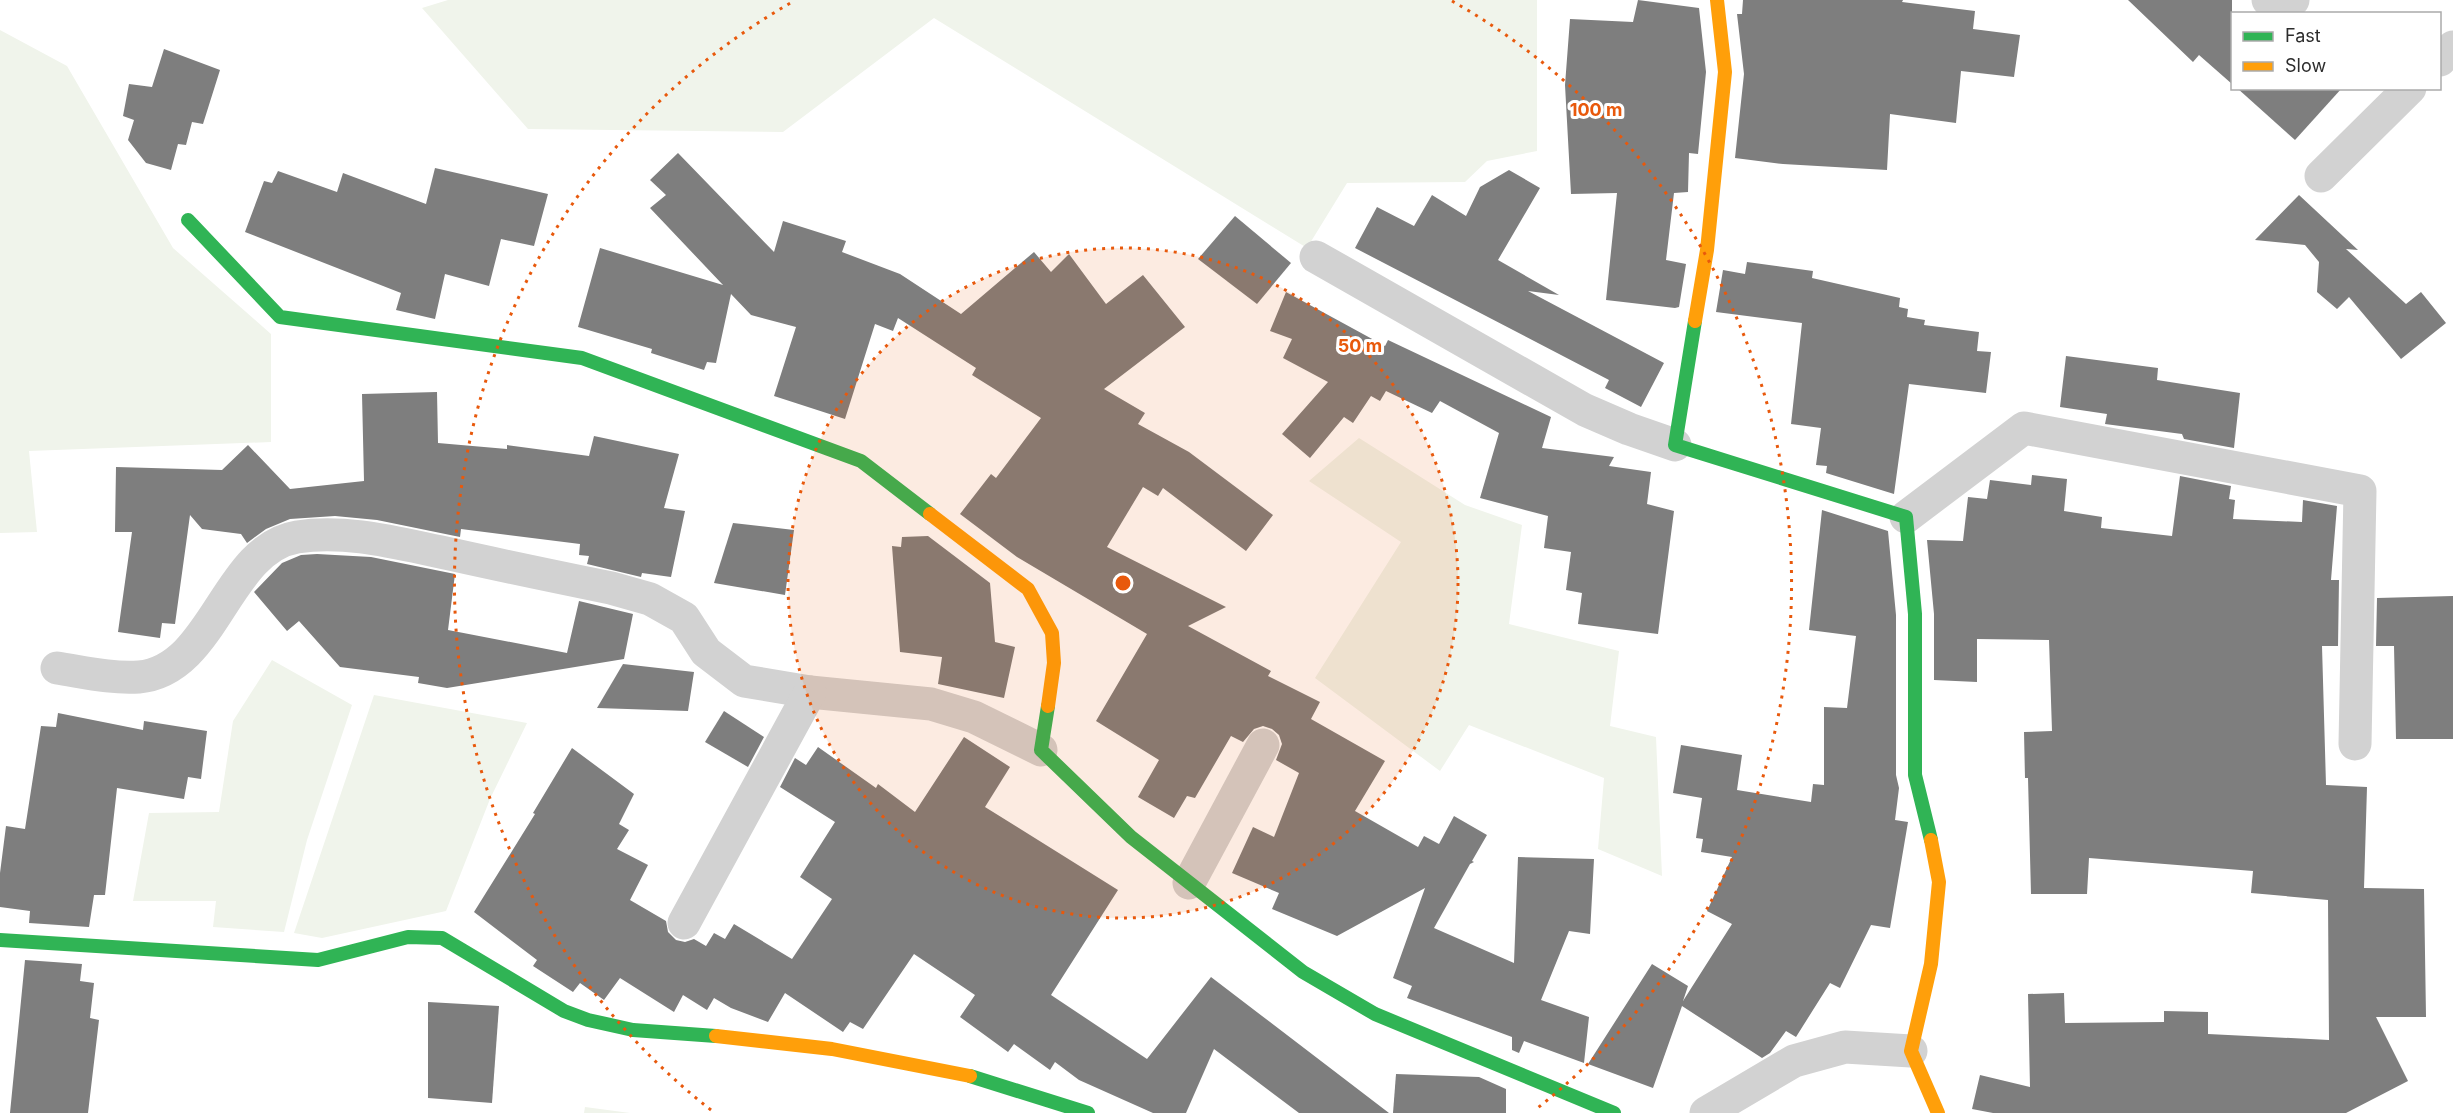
<svg xmlns="http://www.w3.org/2000/svg" width="2453" height="1113" font-family="Inter,sans-serif">
  <style>
    .green { fill: #f0f4eb }
    .building { fill: #7e7e7e }
    .lines { fill: none; stroke-linecap: round; stroke-linejoin: round }
    .street { stroke: #d2d2d2; stroke-width: 33 }
    .fast { stroke: #30b455; stroke-width: 14 }
    .slow { stroke: #ff9f0a; stroke-width: 14 }
    .ring { fill: none; stroke: #e8590c; stroke-width: 3; stroke-dasharray: 3 6 }
    .centre { fill: #e8590c; stroke: #fff; stroke-width: 3 }
    .ring-label { font-size: 18px; text-anchor: middle; font-weight: bold; fill: #e8590c; stroke: #fff; stroke-width: 6; stroke-linejoin: round; paint-order: stroke }
  </style>
  <rect width="100%" height="100%" fill="#fff"/>
  <g class="green">
    <path d="M 448,0 L 1537,0 L 1537,151 L 1487,161 L 1465,182 L 1347,183 L 1307,248 L 934,18 L 783,132 L 528,129 L 422,8 Z"/>
    <path d="M 0,30 L 67,66 L 173,248 L 271,334 L 271,442 L 29,451 L 37,532 L 0,533 Z"/>
    <path d="M 1359,438 L 1465,505 L 1522,525 L 1509,624 L 1619,651 L 1610,726 L 1656,737 L 1662,876 L 1598,849 L 1604,778 L 1469,725 L 1440,771 L 1315,678 L 1401,542 L 1309,481 Z"/>
    <path d="M 272,660 L 352,705 L 307,840 L 284,932 L 213,927 L 216,901 L 133,901 L 149,813 L 219,812 L 233,721 Z"/>
    <path d="M 374,695 L 527,723 L 490,799 L 446,911 L 322,938 L 294,933 Z"/>
    <path d="M 585,1107 L 630,1113 L 584,1113 Z"/>
  </g>
  <g class="building">
    <path d="M 1638,0 L 1699,8 L 1706,72 L 1698,154 L 1689,153 L 1688,192 L 1674,193 L 1666,260 L 1686,264 L 1679,307 L 1675,308 L 1606,300 L 1617,193 L 1571,194 L 1565,85 L 1570,19 L 1633,22 Z"/>
    <path d="M 1743,0 L 1903,0 L 1902,2 L 1975,11 L 1973,29 L 2020,35 L 2014,77 L 1961,71 L 1956,123 L 1890,114 L 1887,170 L 1783,164 L 1735,158 L 1744,74 L 1737,14 L 1742,14 Z"/>
    <path d="M 2128,0 L 2232,0 L 2232,84 L 2199,55 L 2193,62 Z"/>
    <path d="M 164,49 L 220,70 L 203,124 L 192,122 L 186,145 L 178,144 L 171,170 L 146,163 L 128,140 L 134,120 L 123,116 L 129,84 L 152,87 Z"/>
    <path d="M 2237,88 L 2342,88 L 2295,140 Z"/>
    <path d="M 678,153 L 774,252 L 783,221 L 846,241 L 842,252 L 900,274 L 961,314 L 1034,252 L 1051,272 L 1069,254 L 1106,304 L 1143,275 L 1185,327 L 1104,389 L 1145,413 L 1138,424 L 1189,452 L 1273,515 L 1246,551 L 1163,488 L 1158,496 L 1143,487 L 1107,547 L 1226,607 L 1188,626 L 1271,671 L 1268,676 L 1320,702 L 1311,719 L 1385,761 L 1355,811 L 1418,847 L 1424,836 L 1439,844 L 1454,816 L 1487,835 L 1472,861 L 1474,862 L 1470,864 L 1434,928 L 1514,963 L 1518,857 L 1594,859 L 1590,934 L 1569,931 L 1541,1000 L 1589,1017 L 1584,1063 L 1524,1041 L 1519,1053 L 1512,1050 L 1512,1037 L 1407,998 L 1412,986 L 1393,978 L 1425,888 L 1337,936 L 1272,909 L 1279,893 L 1232,873 L 1253,827 L 1274,837 L 1299,773 L 1276,760 L 1282,744 L 1279,735 L 1272,729 L 1263,726 L 1254,729 L 1243,742 L 1231,736 L 1195,798 L 1187,796 L 1174,818 L 1138,797 L 1159,760 L 1096,721 L 1147,634 L 1017,557 L 960,514 L 991,474 L 996,478 L 1041,418 L 972,375 L 976,368 L 898,318 L 893,331 L 875,324 L 845,419 L 774,396 L 796,327 L 751,315 L 731,294 L 716,363 L 707,362 L 704,370 L 651,353 L 652,349 L 578,327 L 600,248 L 723,285 L 650,208 L 666,195 L 650,180 Z"/>
    <path d="M 435,168 L 548,194 L 534,246 L 501,239 L 489,286 L 445,274 L 435,319 L 396,310 L 401,293 L 245,232 L 264,181 L 272,183 L 278,171 L 337,192 L 343,173 L 426,204 Z"/>
    <path d="M 1509,170 L 1540,188 L 1498,260 L 1559,295 L 1528,291 L 1664,363 L 1641,407 L 1605,388 L 1609,380 L 1355,248 L 1377,207 L 1414,226 L 1432,195 L 1466,216 L 1480,187 Z"/>
    <path d="M 2299,195 L 2358,250 L 2346,249 L 2406,304 L 2421,292 L 2446,323 L 2401,359 L 2349,297 L 2337,309 L 2317,292 L 2319,262 L 2305,245 L 2255,240 Z"/>
    <path d="M 1235,216 L 1291,263 L 1257,304 L 1198,259 Z"/>
    <path d="M 1747,262 L 1813,271 L 1812,278 L 1900,298 L 1899,307 L 1908,309 L 1907,317 L 1925,320 L 1924,325 L 1979,332 L 1977,351 L 1991,352 L 1986,393 L 1909,384 L 1894,494 L 1826,473 L 1827,466 L 1816,465 L 1821,428 L 1791,424 L 1802,323 L 1716,312 L 1723,270 L 1745,274 Z"/>
    <path d="M 1286,292 L 1385,346 L 1388,340 L 1551,417 L 1542,448 L 1614,457 L 1609,466 L 1651,472 L 1647,504 L 1674,511 L 1658,634 L 1578,624 L 1582,593 L 1566,590 L 1571,552 L 1544,548 L 1548,516 L 1480,498 L 1499,433 L 1440,401 L 1432,413 L 1386,391 L 1380,401 L 1371,396 L 1353,423 L 1344,417 L 1310,458 L 1282,434 L 1328,382 L 1283,358 L 1292,339 L 1270,331 Z"/>
    <path d="M 2066,356 L 2158,368 L 2157,380 L 2240,393 L 2234,448 L 2184,439 L 2182,434 L 2105,424 L 2107,414 L 2060,407 Z"/>
    <path d="M 437,392 L 438,443 L 507,449 L 507,445 L 589,456 L 594,436 L 679,454 L 664,508 L 685,511 L 671,577 L 642,573 L 641,577 L 587,564 L 589,556 L 579,555 L 580,544 L 461,529 L 460,537 L 377,520 L 335,516 L 290,519 L 266,529 L 247,543 L 241,534 L 202,529 L 190,515 L 175,624 L 162,623 L 160,638 L 118,632 L 132,532 L 115,532 L 116,467 L 222,470 L 248,445 L 290,489 L 364,481 L 362,394 Z"/>
    <path d="M 2032,475 L 2067,479 L 2064,511 L 2102,517 L 2101,528 L 2172,536 L 2180,476 L 2231,486 L 2229,499 L 2235,500 L 2233,519 L 2302,522 L 2303,500 L 2337,506 L 2331,580 L 2339,580 L 2338,646 L 2322,646 L 2326,785 L 2367,787 L 2364,888 L 2424,889 L 2426,1017 L 2376,1017 L 2408,1081 L 2346,1113 L 1993,1113 L 1972,1109 L 1980,1075 L 2030,1087 L 2028,994 L 2064,993 L 2065,1023 L 2164,1022 L 2164,1011 L 2208,1012 L 2208,1034 L 2329,1040 L 2328,900 L 2251,893 L 2253,871 L 2089,858 L 2087,894 L 2031,894 L 2028,778 L 2025,778 L 2024,732 L 2052,731 L 2049,640 L 1977,639 L 1977,682 L 1934,680 L 1934,614 L 1927,540 L 1963,541 L 1968,497 L 1987,499 L 1990,480 L 2031,485 Z"/>
    <path d="M 1822,510 L 1888,531 L 1896,615 L 1896,775 L 1899,788 L 1895,820 L 1908,822 L 1890,928 L 1871,925 L 1840,988 L 1830,983 L 1796,1037 L 1786,1031 L 1770,1053 L 1762,1058 L 1682,1006 L 1653,1088 L 1588,1064 L 1652,964 L 1688,986 L 1683,1001 L 1732,924 L 1707,911 L 1732,857 L 1701,852 L 1703,839 L 1696,838 L 1702,798 L 1673,793 L 1681,745 L 1742,755 L 1737,790 L 1811,802 L 1813,784 L 1824,785 L 1824,707 L 1847,708 L 1856,636 L 1809,630 Z"/>
    <path d="M 733,523 L 794,530 L 785,595 L 714,583 Z"/>
    <path d="M 928,536 L 990,583 L 995,642 L 1015,647 L 1004,698 L 938,684 L 942,657 L 900,652 L 892,546 L 901,547 L 902,537 Z"/>
    <path d="M 317,554 L 371,557 L 455,574 L 448,630 L 567,653 L 579,601 L 633,614 L 624,659 L 447,688 L 418,683 L 419,677 L 340,667 L 299,621 L 287,631 L 254,592 L 282,563 L 301,555 Z"/>
    <path d="M 2453,596 L 2453,739 L 2396,739 L 2394,646 L 2376,646 L 2377,598 Z"/>
    <path d="M 623,664 L 694,672 L 688,711 L 597,708 Z"/>
    <path d="M 724,711 L 764,737 L 748,767 L 705,742 Z"/>
    <path d="M 58,713 L 143,730 L 144,721 L 207,731 L 201,779 L 188,777 L 184,799 L 117,788 L 105,895 L 94,895 L 89,927 L 29,923 L 30,911 L 0,907 L 0,873 L 6,826 L 25,829 L 41,726 L 56,727 Z"/>
    <path d="M 964,737 L 1010,767 L 985,807 L 1118,890 L 1051,995 L 1147,1059 L 1211,977 L 1389,1113 L 1299,1113 L 1214,1049 L 1186,1113 L 1153,1113 L 1079,1080 L 1055,1062 L 1050,1070 L 1014,1044 L 1008,1052 L 960,1017 L 975,995 L 914,954 L 863,1029 L 850,1022 L 843,1032 L 785,993 L 768,1022 L 731,1008 L 714,998 L 707,1010 L 683,995 L 674,1012 L 620,978 L 604,1000 L 580,983 L 573,992 L 533,966 L 537,960 L 474,912 L 535,814 L 533,813 L 572,748 L 634,794 L 619,824 L 629,830 L 617,849 L 648,865 L 630,900 L 666,921 L 668,932 L 676,940 L 685,942 L 694,939 L 706,946 L 714,933 L 725,939 L 734,924 L 792,959 L 832,899 L 800,877 L 835,822 L 780,787 L 795,758 L 806,765 L 818,747 L 876,788 L 878,784 L 915,812 Z"/>
    <path d="M 25,960 L 82,964 L 80,981 L 94,983 L 90,1018 L 99,1020 L 88,1113 L 10,1113 Z"/>
    <path d="M 428,1002 L 499,1006 L 492,1103 L 428,1098 Z"/>
    <path d="M 1396,1074 L 1479,1077 L 1506,1089 L 1506,1113 L 1393,1113 Z"/>
  </g>
  <g class="lines">
    <g class="street">
      <path d="M 2268,0 L 2280,12 L 2293,0"/>
      <path d="M 2440,60 L 2453,47"/>
      <path d="M 2321,176 L 2410,88"/>
      <path d="M 1316,257 L 1585,410 L 1629,429 L 1675,445"/>
      <path d="M 1906,517 L 2024,428 L 2360,491 L 2355,744"/>
      <path d="M 57,668 C 83,672 112,679 139,677 C 215,670 225,549 297,537 C 348,529 400,544 450,554 C 504,566 557,577 611,588 L 650,599 L 684,618 L 706,652 L 744,681 L 810,692 L 931,704 L 974,717 L 1041,750"/>
      <path d="M 1189,883 L 1263,745"/>
      <path d="M 684,923 L 810,692"/>
      <path d="M 1706,1113 L 1794,1061 L 1845,1047 L 1911,1051"/>
    </g>
    <g class="fast">
      <path d="M 188,220 L 280,317 L 582,358 L 861,461 L 930,514"/>
      <path d="M 1695,321 L 1675,445 L 1906,517 L 1915,614 L 1915,775 L 1931,840"/>
      <path d="M 1048,706 L 1041,750 L 1131,837 L 1303,972 L 1375,1014 L 1614,1113"/>
      <path d="M 0,940 L 318,960 L 408,937 L 442,938 L 564,1011 L 588,1020 L 633,1030 L 716,1036"/>
      <path d="M 970,1076 L 1088,1113"/>
    </g>
    <g class="slow">
      <path d="M 1695,321 L 1707,250 L 1725,72 L 1717,0"/>
      <path d="M 930,514 L 1028,589 L 1052,633 L 1054,663 L 1048,706"/>
      <path d="M 1931,840 L 1939,882 L 1931,964 L 1911,1051 L 1938,1113"/>
      <path d="M 716,1036 L 832,1049 L 970,1076"/>
    </g>
  </g>
  <circle cx="1123" cy="583" r="335" fill="#e8590c" fill-opacity=".12"/>
  <g class="ring">
    <circle cx="1123" cy="583" r="335"/>
    <path d="M711 1110A669 669 0 0 1 794 1M1452 1A669 669 0 0 1 1535 1110"/>
  </g>
  <circle cx="1123" cy="583" r="9" class="centre"/>
  <g class="ring-label">
    <text x="1596" y="116">100 m</text>
    <text x="1360" y="352">50 m</text>
  </g>
  <rect x="2231" y="12" width="210" height="78" fill="#ffffff" stroke="#ababab" stroke-width="1.5"/>
  <rect x="2243" y="32" width="30" height="9" fill="#30b455" stroke="#ababab" stroke-width="1.5"/>
  <text x="2285" y="42" font-size="18" fill="#2d2d2d">Fast</text>
  <rect x="2243" y="62" width="30" height="9" fill="#ff9f0a" stroke="#ababab" stroke-width="1.5"/>
  <text x="2285" y="72" font-size="18" fill="#2d2d2d">Slow</text>
</svg>
